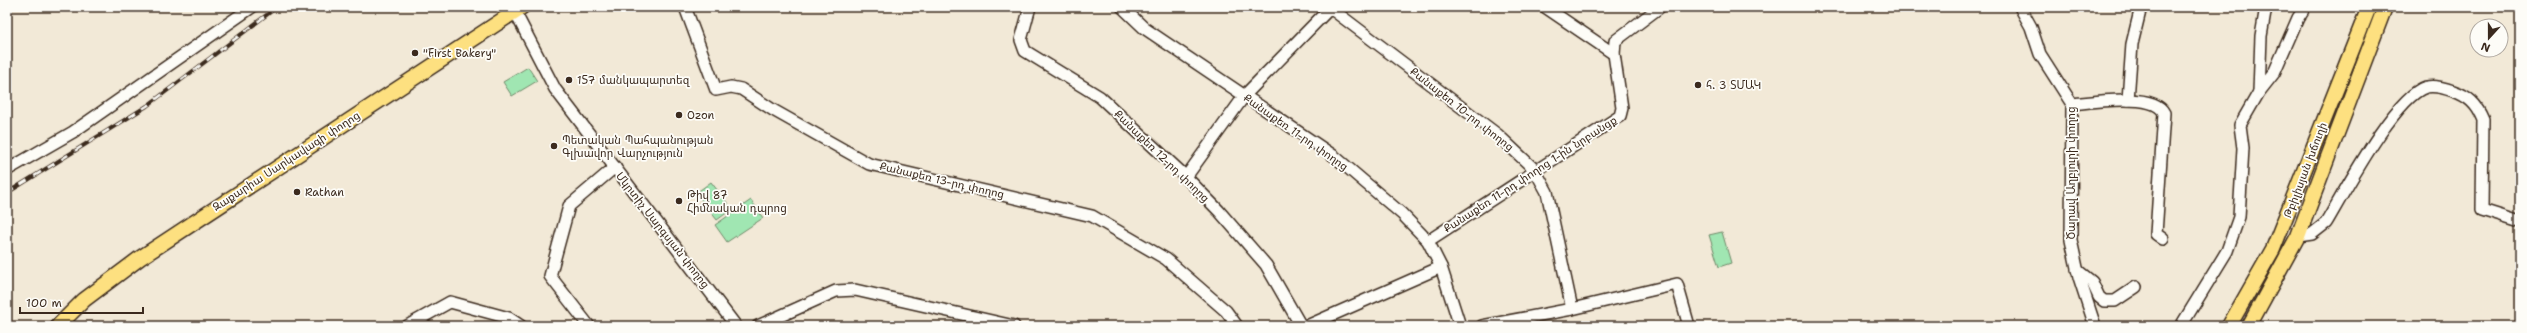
<svg xmlns="http://www.w3.org/2000/svg" width="2527" height="333" font-family="'Shantell Sans','Noto Sans Armenian',sans-serif">
  <style>
    .green { fill: #a0e6b2; stroke: #6e8868 }
    .lines { fill: none; stroke-linecap: round; stroke-linejoin: round }
    .minor-casing { stroke: #3b2a1e; stroke-width: 14 }
    .major-casing { stroke: #3b2a1e; stroke-width: 17 }
    .minor { stroke: #fdfcf7; stroke-width: 11 }
    .major { stroke: #fde080; stroke-width: 14 }
    .rail-casing { stroke: #3b2a1e; stroke-width: 4 }
    .rail { stroke: #fdfcf7; stroke-width: 2.5; stroke-dasharray: 8; stroke-linecap: butt }
    .poi-dot { fill: #3b2a1e; stroke: #fdfcf7; stroke-width: 1.5 }
    .labels { text-anchor: middle; stroke-width: 3.5; stroke-linejoin: round; paint-order: stroke }
    .poi-label { font-size: 11px; fill: #3b2a1e; stroke: #fdfcf7; text-anchor: start }
    .street-label { font-size: 11px; fill: #3b2a1e; stroke: #fdfcf7 }
  </style>
  <rect width="100%" height="100%" fill="#f2e9d7"/>
  <filter id="ink" filterUnits="userSpaceOnUse"><feTurbulence type="fractalNoise" baseFrequency=".025" numOctaves="2"/><feDisplacementMap in="SourceGraphic" scale="8" xChannelSelector="R" yChannelSelector="G"/><feConvolveMatrix kernelMatrix="1 2 1 2 8 2 1 2 1" color-interpolation-filters="sRGB"/></filter>
  <g filter="url(#ink)">
    <g class="green">
      <path d="M 528,67 L 537,81 L 512,96 L 503,82 Z"/>
      <path d="M 711,182 L 732,209 L 717,220 L 696,193 Z"/>
      <path d="M 751,200 L 763,218 L 727,242 L 715,225 Z"/>
      <path d="M 1722,232 L 1731,263 L 1719,267 L 1709,235 Z"/>
    </g>
    <g class="lines">
      <g class="minor-casing">
        <g id="minor">
          <path d="M 685,7 L 716,90 L 731,87 L 741,89 L 773,110 L 869,164 L 1092,216 L 1166,259 L 1226,311 L 1237,326"/>
          <path d="M 1030,7 L 1021,40 L 1025,51 L 1100,97 L 1186,177 L 1219,211 L 1266,265 L 1301,326"/>
          <path d="M 1122,7 L 1144,28 L 1334,156 L 1402,214 L 1428,241 L 1441,267 L 1460,326"/>
          <path d="M 1329,7 L 1498,135 L 1535,170 L 1547,192 L 1572,309"/>
          <path d="M 1545,7 L 1614,54"/>
          <path d="M 2020,7 L 2031,27 L 2040,54 L 2072,104 L 2071,240 L 2079,277 L 2095,326"/>
          <path d="M 515,12 L 555,89 L 736,326"/>
          <path d="M 2259,92 L 2261,36 L 2266,7"/>
          <path d="M 2128,100 L 2132,44 L 2141,7"/>
          <path d="M 2072,104 C 2091,102 2155,92 2164,113 L 2156,234 L 2163,239"/>
          <path d="M 7,170 L 73,132 L 252,7"/>
          <path d="M 1186,177 L 1245,95 L 1331,7"/>
          <path d="M 2298,236 L 2312,234 L 2326,223 C 2344,193 2394,97 2426,87 C 2435,85 2445,88 2453,91 C 2468,96 2477,104 2483,119 L 2482,210 L 2520,222"/>
          <path d="M 1428,241 L 1620,116 L 1622,108 L 1614,54 L 1615,41 L 1660,7"/>
          <path d="M 2077,270 L 2092,282 L 2099,297 L 2104,301 L 2115,301 L 2136,287"/>
          <path d="M 407,326 L 450,302 L 509,318 L 521,326"/>
          <path d="M 589,326 L 550,276 L 569,206 L 615,167"/>
          <path d="M 758,326 L 836,291 L 855,290 L 1014,326"/>
          <path d="M 1307,326 L 1441,267"/>
          <path d="M 1482,326 L 1572,309 L 1677,284 L 1689,326"/>
          <path d="M 2181,326 L 2227,251 L 2239,217 L 2243,148 L 2240,125 L 2259,92 L 2274,73 L 2298,18 L 2305,7"/>
        </g>
      </g>
      <g class="major-casing">
        <g id="major">
          <path d="M 58,326 L 84,300 L 140,258 L 522,7"/>
          <path d="M 2229,326 L 2273,249 L 2369,7"/>
          <path d="M 2249,326 L 2298,236 L 2385,7"/>
        </g>
      </g>
      <use href="#minor" class="minor"/>
      <use href="#major" class="major"/>
      <g class="rail-casing">
        <path id="rail" d="M 7,193 L 147,106 L 277,7"/>
      </g>
      <use href="#rail" class="rail"/>
    </g>
  </g>
  <g class="poi-dot">
    <circle cx="415" cy="53" r="4"/>
    <circle cx="569" cy="80" r="4"/>
    <circle cx="1698" cy="85" r="4"/>
    <circle cx="679" cy="115" r="4"/>
    <circle cx="554" cy="146" r="4"/>
    <circle cx="297" cy="192" r="4"/>
    <circle cx="679" cy="201" r="4"/>
  </g>
  <g class="labels">
    <g class="poi-label">
      <text x="423" y="57">"First Bakery"</text>
      <text x="577" y="84">157 մանկապարտեզ</text>
      <text x="1706" y="89">հ. 3 ՏՄԱԿ</text>
      <text x="687" y="119">Ozon</text>
      <text x="562" y="144">Պետական Պահպանության<tspan x="562" dy="13">Գլխավոր Վարչություն</tspan></text>
      <text x="305" y="196">Rathan</text>
      <text x="687" y="199">Թիվ 87<tspan x="687" dy="13">Հիմնական դպրոց</tspan></text>
    </g>
    <g class="street-label">
      <text transform="translate(1462 109) rotate(38)" y="4">Քանաքեռ 10-րդ փողոց</text>
      <text transform="translate(1296 132) rotate(35)" y="4">Քանաքեռ 11-րդ փողոց</text>
      <text transform="translate(1162 156) rotate(44)" y="4">Քանաքեռ 12-րդ փողոց</text>
      <text transform="translate(286 161) rotate(-33)" y="4">Զաքարիա Սարկավագի փողոց</text>
      <text transform="translate(2305 170) rotate(-69)" y="4">Թբիլիսյան խճուղի</text>
      <text transform="translate(2071 173) rotate(-90)" y="4">Ծարավ Աղբյուրի փողոց</text>
      <text transform="translate(1530 174) rotate(-33)" y="4">Քանաքեռ 11-րդ փողոց 1-ին նրբանցք</text>
      <text transform="translate(942 180) rotate(13)" y="4">Քանաքեռ 13-րդ փողոց</text>
      <text transform="translate(663 230) rotate(52)" y="4">Մկրտիչ Սարգսյան փողոց</text>
    </g>
  </g>
  <rect width="2527" height="333" fill="none" stroke="#fdfcf7" stroke-width="24"/>
  <rect x="12" y="12" width="2503" height="309" fill="none" stroke="#3b2a1e" stroke-width="1.5" filter="url(#ink)"/>
  <g transform="translate(2489 38) rotate(201)"><circle r="19" fill="#fdfcf7" stroke="#afa8a0"/>
  <path d="M0-3L7 15L0 10L-7 15Z" fill="#3b2a1e"/>
  <text y="-6" font-size="11" font-weight="bold" text-anchor="middle" fill="#3b2a1e">N</text>
  </g>
  <path d="M20 307v6h123v-6" fill="none" stroke="#3b2a1e" stroke-width="2"/>
  <text x="26" y="307" font-size="12" fill="#3b2a1e" stroke="#fdfcf7" stroke-width="3" paint-order="stroke">100 m</text>
</svg>
